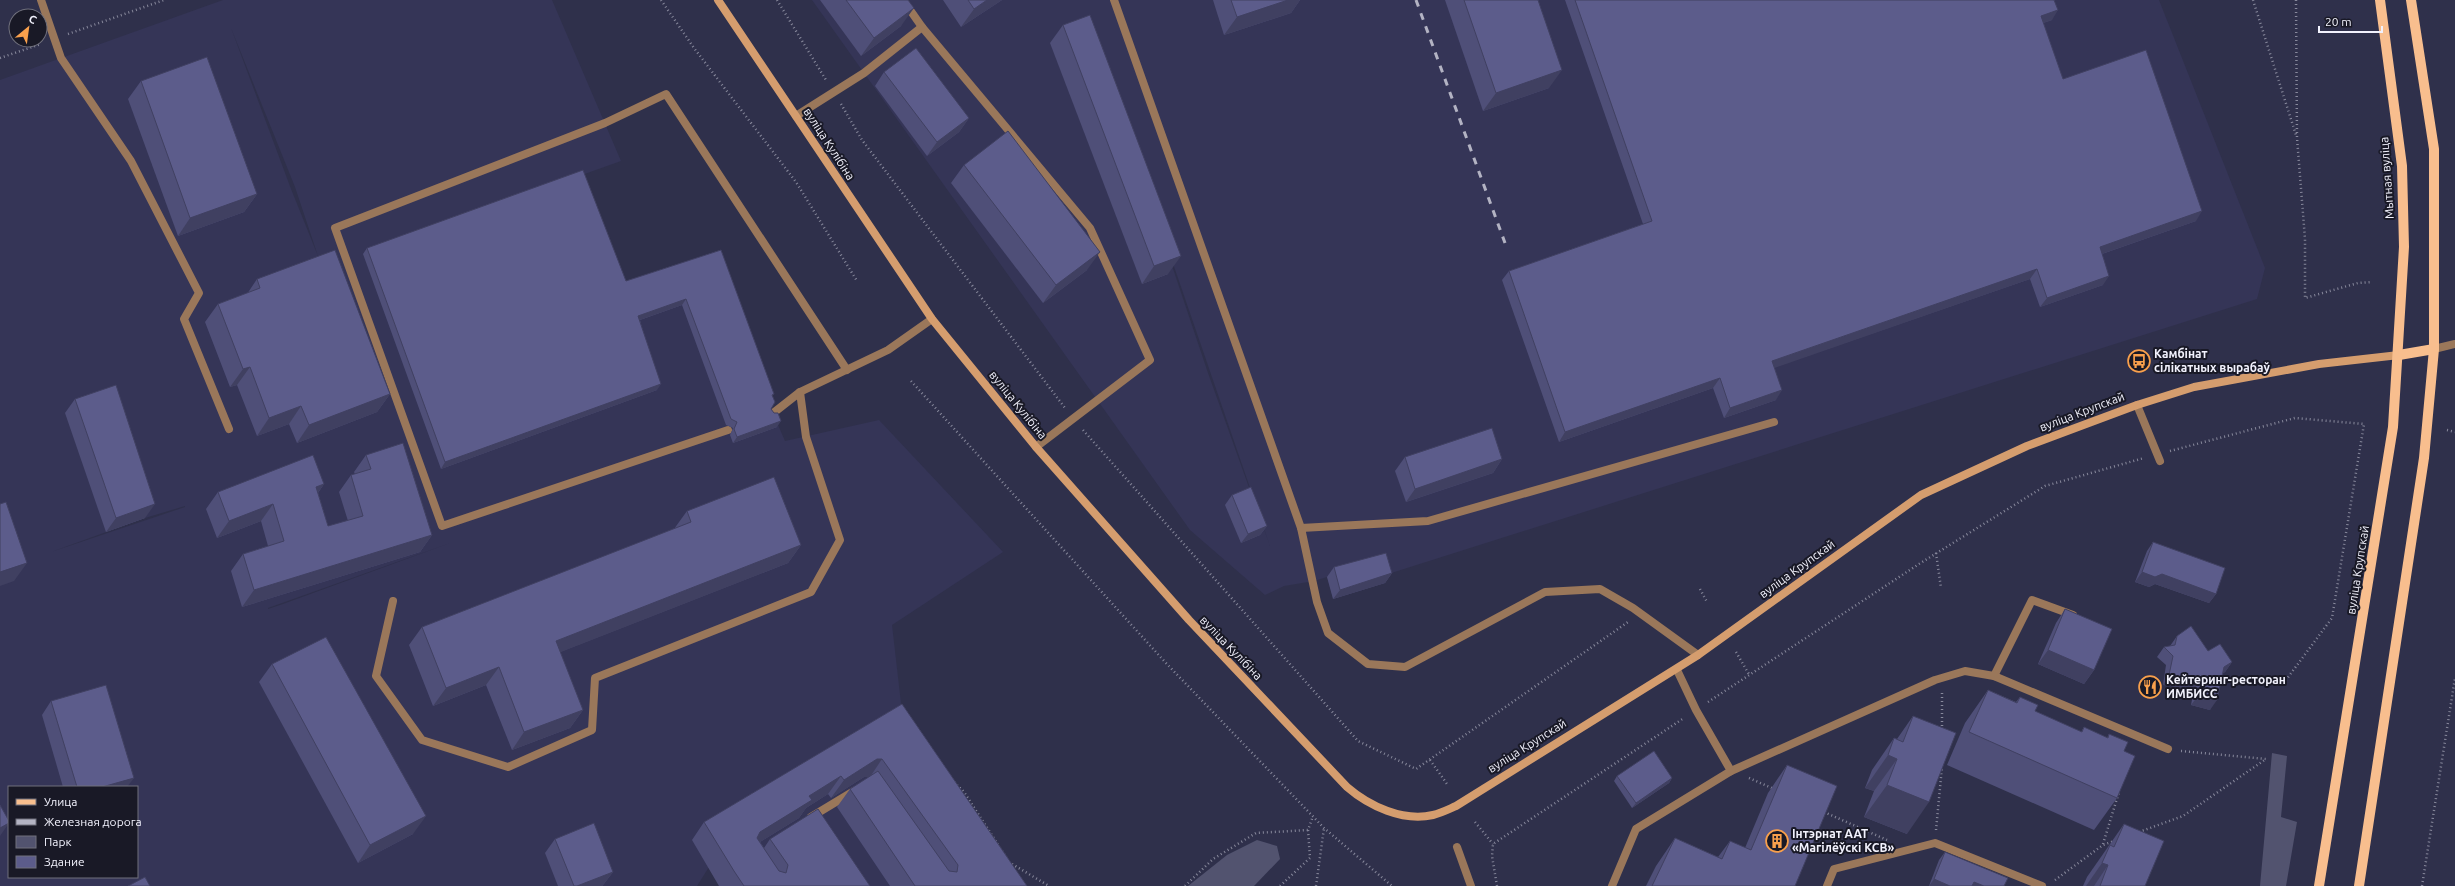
<svg xmlns="http://www.w3.org/2000/svg" width="2455" height="886" font-family="Ubuntu,sans-serif">
  <style>
    .built { fill: #353557; fill-rule: evenodd }
    .green { fill: #52536f }
    .lines { fill: none; stroke-linecap: round; stroke-linejoin: round }
    .path { stroke: #88899c; stroke-width: 2.5; stroke-dasharray: 1 3; stroke-linecap: butt }
    .service { stroke: #9a775a; stroke-width: 8 }
    .tertiary { stroke: #9a775a; stroke-width: 8 }
    .secondary { stroke: #d59d6e; stroke-width: 8 }
    .primary { stroke: #f8be8e; stroke-width: 10 }
    .rail { stroke: #b3b3c3; stroke-width: 3; stroke-dasharray: 7 7; stroke-linecap: butt }
    .wall { fill: #4f4f78 }
    .shaded-wall { fill: #404061 }
    .building { fill: #5c5c8b; stroke: #404061 }
    .labels { text-anchor: middle; stroke-width: 4; stroke-linejoin: round; paint-order: stroke }
    .street-label { font-size: 12px; fill: #f2f2fd; stroke: #191926 }
    .poi-label { font-size: 12px; font-weight: bold; fill: #f2f2fd; stroke: #191926; text-anchor: start }
  </style>
  <rect width="100%" height="100%" fill="#2f304b"/>
  <g class="built">
    <path d="M 223,0 L 552,0 L 621,161 L 579,176 L 621,287 L 669,270 L 768,402 L 785,441 L 879,420 L 1003,552 L 892,625 L 902,712 L 1002,886 L 720,886 L 709,867 L 697,886 L 0,886 L 0,80 ZM 231,28 L 295,187 L 318,256 L 291,189 ZM 185,506 L 185,507 L 51,552 L 145,518 ZM 453,542 L 283,604 L 268,609 L 268,608 ZM 9,787 L 137,787 L 137,877 L 9,877 Z"/>
    <path d="M 812,0 L 2159,0 L 2265,268 L 2257,299 L 1385,575 L 1333,598 L 1327,577 L 1314,581 L 1284,586 L 1265,595 L 1190,530 ZM 1099,48 L 1270,546 L 1208,373 Z"/>
  </g>
  <g class="green">
    <path d="M 2272,753 L 2287,756 L 2281,817 L 2297,822 L 2286,886 L 2260,886 Z"/>
    <path d="M 1257,840 L 1277,846 L 1280,859 L 1254,886 L 1188,886 L 1227,855 Z"/>
  </g>
  <g class="lines">
    <g class="path">
      <path d="M 661,0 L 694,48 L 796,182 L 857,281"/>
      <path d="M 777,0 L 826,80"/>
      <path d="M 2253,0 L 2296,135"/>
      <path d="M 2296,0 L 2297,138 L 2305,239 L 2305,298 L 2358,283 L 2372,282"/>
      <path d="M 68,34 L 164,0"/>
      <path d="M 0,58 L 41,44"/>
      <path d="M 841,104 L 862,140 L 1065,408"/>
      <path d="M 911,381 L 1165,662 L 1324,828 L 1392,886"/>
      <path d="M 1083,430 L 1358,741 L 1416,769 L 1628,622"/>
      <path d="M 2447,430 L 2455,432"/>
      <path d="M 2170,451 L 2295,418 L 2364,424 L 2332,618 L 2286,680"/>
      <path d="M 1936,553 L 1941,588"/>
      <path d="M 1700,589 L 1707,602"/>
      <path d="M 1736,652 L 1750,676"/>
      <path d="M 1942,693 L 1942,730"/>
      <path d="M 1708,702 L 1919,564 L 2045,486 L 2144,458"/>
      <path d="M 2181,751 L 2266,759"/>
      <path d="M 1430,760 L 1447,784"/>
      <path d="M 1749,778 L 1774,789"/>
      <path d="M 954,782 L 964,792 L 1013,868"/>
      <path d="M 1824,812 L 1887,840"/>
      <path d="M 1475,822 L 1493,844"/>
      <path d="M 1936,830 L 1942,767"/>
      <path d="M 2139,832 L 2183,816 L 2266,759"/>
      <path d="M 2103,844 L 2119,792"/>
      <path d="M 1012,864 L 1049,886"/>
      <path d="M 2055,880 L 2103,845 L 2114,841"/>
      <path d="M 1185,886 L 1213,859 L 1256,833 L 1308,830"/>
      <path d="M 1280,886 L 1310,858 L 1308,830 L 1313,816"/>
      <path d="M 1316,886 L 1324,828"/>
      <path d="M 1497,886 L 1492,856 L 1493,844 L 1684,718"/>
      <path d="M 2422,886 L 2455,678"/>
    </g>
    <g class="service">
      <path d="M 41,0 L 61,58 L 131,161 L 199,293 L 184,319 L 229,429"/>
      <path d="M 903,0 L 922,27"/>
      <path d="M 1114,0 L 1301,528"/>
      <path d="M 796,116 L 864,73 L 922,27 L 1090,228 L 1150,360 L 1036,447"/>
      <path d="M 2137,405 L 2160,461"/>
      <path d="M 772,414 L 800,392 L 888,350 L 932,319"/>
      <path d="M 728,430 L 442,526 L 335,228 L 605,123 L 666,94 L 847,370"/>
      <path d="M 393,601 L 376,676 L 422,740 L 508,767 L 592,730 L 595,678 L 811,592 L 840,540 L 806,437 L 800,392"/>
      <path d="M 1698,655 L 1633,608 L 1600,589 L 1545,592 L 1405,667 L 1368,664 L 1328,633 L 1317,602 L 1301,528 L 1428,521 L 1774,422"/>
      <path d="M 1994,676 L 2032,600 L 2073,615"/>
      <path d="M 1731,771 L 1935,680 L 1965,671 L 1994,676 L 2168,749"/>
      <path d="M 811,817 L 854,791"/>
      <path d="M 1457,847 L 1471,886"/>
      <path d="M 1612,886 L 1636,829 L 1731,771 L 1696,710 L 1677,670"/>
      <path d="M 1827,886 L 1834,869 L 1935,843 L 2042,886"/>
    </g>
    <path class="tertiary" d="M 2434,349 L 2455,344"/>
    <path class="secondary" d="M 718,0 L 932,319 L 1036,447 L 1189,620 L 1347,787 C 1369,806 1403,822 1433,815 C 1441,813 1449,809 1456,806 L 1698,655 L 1921,495 L 2027,446 L 2137,405 L 2194,387 L 2319,364 L 2399,355"/>
    <g class="primary">
      <path d="M 2399,355 L 2434,349"/>
      <path d="M 2319,886 L 2393,427 L 2404,247 L 2402,166 L 2380,0"/>
      <path d="M 2359,886 L 2424,458 L 2434,349 L 2434,149 L 2411,0"/>
    </g>
    <path class="rail" d="M 1416,0 L 1505,243"/>
  </g>
  <g class="wall">
    <path d="M 820,0 L 908,0 L 901,26 L 861,56 Z"/>
    <path d="M 943,0 L 1002,0 L 961,27 Z"/>
    <path d="M 1213,0 L 1300,0 L 1291,13 L 1224,35 Z"/>
    <path d="M 1445,0 L 1538,0 L 1549,88 L 1483,111 Z"/>
    <path d="M 1565,0 L 2054,0 L 2052,20 L 2043,23 L 2063,79 L 2196,221 L 2102,254 L 2103,285 L 2040,307 L 2030,279 L 1775,367 L 1776,400 L 1724,418 L 1713,388 L 1559,442 L 1502,280 L 1509,271 L 1643,224 Z"/>
    <path d="M 1063,25 L 1168,274 L 1142,284 L 1050,43 Z"/>
    <path d="M 884,72 L 969,118 L 959,132 L 927,156 L 875,86 Z"/>
    <path d="M 141,81 L 257,194 L 244,212 L 178,236 L 128,99 Z"/>
    <path d="M 964,165 L 1087,270 L 1043,303 L 951,183 Z"/>
    <path d="M 367,248 L 626,281 L 721,250 L 773,397 L 771,409 L 777,427 L 733,443 L 730,435 L 733,428 L 726,425 L 682,305 L 640,320 L 657,390 L 441,469 L 363,254 Z"/>
    <path d="M 257,279 L 390,394 L 377,412 L 297,443 L 289,424 L 257,436 L 237,385 L 230,387 L 205,322 L 218,304 L 247,294 Z"/>
    <path d="M 75,399 L 145,518 L 106,532 L 65,413 Z"/>
    <path d="M 366,455 L 432,535 L 420,552 L 242,607 L 231,571 L 243,554 L 268,546 L 261,521 L 217,538 L 206,509 L 218,492 L 324,484 L 318,493 L 328,526 L 348,521 L 339,492 L 351,475 L 355,474 L 354,472 Z"/>
    <path d="M 1405,457 L 1502,459 L 1493,473 L 1406,502 L 1395,471 Z"/>
    <path d="M 1232,495 L 1267,526 L 1260,535 L 1241,543 L 1225,505 Z"/>
    <path d="M 687,511 L 801,545 L 788,563 L 560,652 L 583,710 L 570,728 L 512,750 L 486,685 L 433,706 L 409,645 L 422,627 L 674,529 Z"/>
    <path d="M 2153,542 L 2216,594 L 2209,603 L 2155,584 L 2149,587 L 2135,582 L 2147,551 Z"/>
    <path d="M 1334,567 L 1392,573 L 1385,583 L 1333,599 L 1327,577 Z"/>
    <path d="M 2065,609 L 2094,670 L 2084,684 L 2038,664 L 2056,623 Z"/>
    <path d="M 2177,636 L 2232,662 L 2225,672 L 2223,673 L 2210,710 L 2191,705 L 2194,689 L 2163,685 L 2166,665 L 2157,657 L 2164,647 L 2170,646 Z"/>
    <path d="M 272,664 L 413,834 L 358,863 L 259,682 Z"/>
    <path d="M 1988,690 L 2016,702 L 2020,697 L 2035,711 L 2081,732 L 2084,727 L 2107,738 L 2109,734 L 2124,751 L 2117,798 L 2094,830 L 1947,765 L 1965,723 Z"/>
    <path d="M 51,701 L 127,787 L 63,787 L 42,715 Z"/>
    <path d="M 902,704 L 1027,886 L 890,886 L 837,807 L 850,789 L 869,777 L 864,777 L 831,798 L 828,794 L 806,808 L 799,818 L 760,842 L 764,848 L 770,839 L 870,886 L 719,886 L 692,840 L 704,822 Z"/>
    <path d="M 1913,716 L 1907,834 L 1864,817 L 1874,791 L 1865,788 L 1872,770 L 1894,738 L 1897,739 Z"/>
    <path d="M 1787,765 L 1795,886 L 1646,886 L 1656,866 L 1675,838 L 1718,857 L 1730,841 L 1745,848 L 1768,793 Z"/>
    <path d="M 1617,776 L 1672,778 L 1669,783 L 1632,808 L 1614,781 Z"/>
    <path d="M 2124,824 L 2145,886 L 2083,886 L 2087,877 Z"/>
    <path d="M 555,839 L 613,872 L 603,885 L 602,886 L 558,886 L 545,853 Z"/>
    <path d="M 1945,852 L 2004,886 L 1929,886 L 1939,860 Z"/>
  </g>
  <g class="shaded-wall">
    <path d="M 987,0 L 1002,0 L 961,27 L 974,9 Z"/>
    <path d="M 1288,0 L 1300,0 L 1291,13 L 1224,35 L 1237,17 Z"/>
    <path d="M 914,8 L 901,26 L 861,56 L 874,38 Z"/>
    <path d="M 2058,10 L 2052,20 L 2034,26 L 2041,16 Z"/>
    <path d="M 1562,70 L 1549,88 L 1483,111 L 1496,93 Z"/>
    <path d="M 969,118 L 959,132 L 927,156 L 937,142 Z"/>
    <path d="M 257,194 L 244,212 L 178,236 L 190,218 Z"/>
    <path d="M 2202,211 L 2196,221 L 2093,257 L 2100,247 Z"/>
    <path d="M 1100,252 L 1087,270 L 1043,303 L 1056,285 Z"/>
    <path d="M 1181,256 L 1168,274 L 1142,284 L 1154,266 Z"/>
    <path d="M 2037,269 L 2030,279 L 1766,371 L 1772,361 Z"/>
    <path d="M 2109,276 L 2103,285 L 2040,307 L 2047,298 Z"/>
    <path d="M 686,299 L 682,305 L 634,322 L 638,316 Z"/>
    <path d="M 250,367 L 237,385 L 230,387 L 243,369 Z"/>
    <path d="M 1720,378 L 1713,388 L 1559,442 L 1565,432 Z"/>
    <path d="M 661,384 L 657,390 L 441,469 L 445,462 Z"/>
    <path d="M 1782,390 L 1776,400 L 1724,418 L 1730,408 Z"/>
    <path d="M 390,394 L 377,412 L 297,443 L 309,425 Z"/>
    <path d="M 301,406 L 289,424 L 257,436 L 269,418 Z"/>
    <path d="M 781,421 L 777,427 L 733,443 L 737,437 Z"/>
    <path d="M 1502,459 L 1493,473 L 1406,502 L 1415,489 Z"/>
    <path d="M 324,484 L 312,501 L 316,487 Z"/>
    <path d="M 155,504 L 145,518 L 106,532 L 116,518 Z"/>
    <path d="M 273,504 L 261,521 L 217,538 L 229,521 Z"/>
    <path d="M 1267,526 L 1260,535 L 1241,543 L 1248,534 Z"/>
    <path d="M 432,535 L 420,552 L 242,607 L 254,590 Z"/>
    <path d="M 801,545 L 788,563 L 543,659 L 556,641 Z"/>
    <path d="M 27,563 L 14,581 L 0,586 L 0,572 Z"/>
    <path d="M 2142,572 L 2162,574 L 2216,594 L 2209,603 L 2155,584 L 2149,587 L 2135,582 Z"/>
    <path d="M 1392,573 L 1385,583 L 1333,599 L 1340,590 Z"/>
    <path d="M 2048,650 L 2094,670 L 2084,684 L 2038,664 Z"/>
    <path d="M 2232,662 L 2225,672 L 2217,677 L 2224,667 Z"/>
    <path d="M 499,667 L 486,685 L 433,706 L 446,688 Z"/>
    <path d="M 2169,675 L 2201,680 L 2194,689 L 2163,685 Z"/>
    <path d="M 2198,696 L 2217,700 L 2210,710 L 2191,705 Z"/>
    <path d="M 583,710 L 570,728 L 512,750 L 524,732 Z"/>
    <path d="M 1888,755 L 1897,759 L 1874,791 L 1865,788 Z"/>
    <path d="M 877,759 L 882,759 L 870,777 L 864,777 L 831,798 L 844,780 Z"/>
    <path d="M 841,776 L 828,794 L 806,808 L 799,818 L 747,850 L 760,832 L 809,796 Z"/>
    <path d="M 134,778 L 127,787 L 102,787 Z"/>
    <path d="M 1672,778 L 1669,783 L 1632,808 L 1636,803 Z"/>
    <path d="M 1887,785 L 1929,802 L 1907,834 L 1864,817 Z"/>
    <path d="M 426,816 L 413,834 L 358,863 L 370,845 Z"/>
    <path d="M 9,823 L 0,836 L 0,828 Z"/>
    <path d="M 2102,863 L 2108,865 L 2094,886 L 2086,886 Z"/>
    <path d="M 613,872 L 603,885 L 602,886 L 577,886 Z"/>
    <path d="M 1934,879 L 1950,886 L 1929,886 Z"/>
    <path d="M 1974,882 L 1984,886 L 1971,886 Z"/>
  </g>
  <g class="building">
    <path d="M 846,0 L 908,0 L 914,8 L 874,38 Z"/>
    <path d="M 968,0 L 987,0 L 974,9 Z"/>
    <path d="M 1231,0 L 1288,0 L 1237,17 Z"/>
    <path d="M 1464,0 L 1538,0 L 1562,70 L 1496,93 Z"/>
    <path d="M 1575,0 L 2054,0 L 2058,10 L 2041,16 L 2063,79 L 2146,50 L 2202,211 L 2100,247 L 2109,276 L 2047,298 L 2037,269 L 1772,361 L 1782,390 L 1730,408 L 1720,378 L 1565,432 L 1509,271 L 1652,221 Z"/>
    <path d="M 1090,15 L 1181,256 L 1154,266 L 1063,25 Z"/>
    <path d="M 916,48 L 969,118 L 937,142 L 884,72 Z"/>
    <path d="M 207,57 L 257,194 L 190,218 L 141,81 Z"/>
    <path d="M 1008,131 L 1100,252 L 1056,285 L 964,165 Z"/>
    <path d="M 583,170 L 626,281 L 721,250 L 774,394 L 772,395 L 775,402 L 771,409 L 774,413 L 778,413 L 781,421 L 737,437 L 734,429 L 737,422 L 731,419 L 686,299 L 638,316 L 661,384 L 445,462 L 367,248 Z"/>
    <path d="M 335,250 L 390,394 L 309,425 L 301,406 L 269,418 L 250,367 L 243,369 L 218,304 L 260,288 L 257,279 Z"/>
    <path d="M 116,385 L 155,504 L 116,518 L 75,399 Z"/>
    <path d="M 1492,428 L 1502,459 L 1415,489 L 1405,457 Z"/>
    <path d="M 403,443 L 432,535 L 254,590 L 243,554 L 284,541 L 273,504 L 229,521 L 218,492 L 313,455 L 324,484 L 316,487 L 328,526 L 363,516 L 351,475 L 371,469 L 366,455 Z"/>
    <path d="M 774,477 L 801,545 L 556,641 L 583,710 L 524,732 L 499,667 L 446,688 L 422,627 L 691,522 L 687,511 Z"/>
    <path d="M 1251,487 L 1267,526 L 1248,534 L 1232,495 Z"/>
    <path d="M 6,502 L 27,563 L 0,572 L 0,504 Z"/>
    <path d="M 2153,542 L 2225,568 L 2216,594 L 2162,574 L 2155,577 L 2142,572 Z"/>
    <path d="M 1386,553 L 1392,573 L 1340,590 L 1334,567 Z"/>
    <path d="M 2065,609 L 2112,629 L 2094,670 L 2048,650 Z"/>
    <path d="M 2191,626 L 2208,651 L 2220,644 L 2232,662 L 2224,667 L 2217,700 L 2198,696 L 2201,680 L 2169,675 L 2173,656 L 2164,647 L 2175,645 L 2177,636 Z"/>
    <path d="M 326,637 L 426,816 L 370,845 L 272,664 Z"/>
    <path d="M 106,685 L 134,778 L 102,787 L 77,787 L 51,701 Z"/>
    <path d="M 1988,690 L 2017,703 L 2020,697 L 2038,705 L 2035,711 L 2082,732 L 2084,727 L 2108,738 L 2109,734 L 2128,742 L 2124,751 L 2135,756 L 2117,798 L 1969,732 Z"/>
    <path d="M 902,704 L 1027,886 L 915,886 L 850,789 L 878,771 L 949,871 L 957,872 L 958,865 L 882,759 L 877,759 L 844,780 L 841,776 L 809,796 L 812,800 L 760,832 L 757,838 L 779,871 L 786,873 L 788,865 L 770,839 L 818,809 L 870,886 L 744,886 L 734,871 L 704,822 Z"/>
    <path d="M 1913,716 L 1956,733 L 1929,802 L 1887,785 L 1897,759 L 1888,755 L 1894,738 L 1903,742 Z"/>
    <path d="M 1654,751 L 1672,778 L 1636,803 L 1617,776 Z"/>
    <path d="M 1787,765 L 1837,786 L 1795,886 L 1652,886 L 1675,838 L 1722,859 L 1730,841 L 1751,850 Z"/>
    <path d="M 0,805 L 9,821 L 9,823 L 0,828 Z"/>
    <path d="M 594,823 L 613,872 L 577,886 L 574,886 L 555,839 Z"/>
    <path d="M 2124,824 L 2164,841 L 2145,886 L 2100,886 L 2108,865 L 2102,863 L 2110,845 L 2114,847 Z"/>
    <path d="M 1945,852 L 2008,878 L 2004,886 L 1984,886 L 1974,882 L 1972,886 L 1950,886 L 1934,879 Z"/>
    <path d="M 145,877 L 150,886 L 128,886 Z"/>
  </g>
  <defs>
    <g id="bus-ring" transform="scale(1.15)"><circle r="9.5" fill="#191926" stroke="#f9a04c" stroke-width="1.5"/><path d="M-5-6H5V4H4V6H2V4H-2V6H-4V4H-5ZM-3.5-4V0h7V-4ZM-3.5 1.2v1.5H-2V1.2ZM2 1.2v1.5H3.5V1.2Z" fill="#f9a04c"/></g>
    <g id="restaurant-ring" transform="scale(1.15)"><circle r="9.5" fill="#191926" stroke="#f9a04c" stroke-width="1.5"/><path d="M-5-6h1v4h1v-4h1v4h1v-4h1v5L-1.5 .5V6h-2V.5L-5-1ZM5-6V6H3V1.5H1.5Q1.5-4 5-6Z" fill="#f9a04c"/></g>
    <g id="building-ring" transform="scale(1.15)"><circle r="9.5" fill="#191926" stroke="#f9a04c" stroke-width="1.5"/><path d="M-4-6H4V6H1V3H-1V6H-4ZM-2.5-4.3h1.7v1.8h-1.7ZM.8-4.3h1.7v1.8H.8ZM-2.5-1h1.7V.8h-1.7ZM.8-1h1.7V.8H.8Z" fill="#f9a04c"/></g>
  </defs>
  <g fill-rule="evenodd">
    <use href="#bus-ring" x="2139" y="361"/>
    <use href="#restaurant-ring" x="2150" y="687"/>
    <use href="#building-ring" x="1777" y="841"/>
  </g>
  <g class="labels">
    <g class="street-label">
      <text transform="translate(829 144) rotate(57)" y="4">вуліца Кулібіна</text>
      <text transform="translate(2387 178) rotate(-94)" y="4">Мытная вуліца</text>
      <text transform="translate(1018 405) rotate(51)" y="4">вуліца Кулібіна</text>
      <text transform="translate(2082 412) rotate(-21)" y="4">вуліца Крупскай</text>
      <text transform="translate(1797 569) rotate(-36)" y="4">вуліца Крупскай</text>
      <text transform="translate(2358 570) rotate(-81)" y="4">вуліца Крупскай</text>
      <text transform="translate(1231 648) rotate(46)" y="4">вуліца Кулібіна</text>
      <text transform="translate(1527 746) rotate(-32)" y="4">вуліца Крупскай</text>
    </g>
    <g class="poi-label">
      <text x="2154" y="358">Камбінат<tspan x="2154" dy="14">сілікатных вырабаў</tspan></text>
      <text x="2166" y="684">Кейтеринг-ресторан<tspan x="2166" dy="14">ИМБИСС</tspan></text>
      <text x="1792" y="838">Інтэрнат ААТ<tspan x="1792" dy="14">«Магілёўскі КСВ»</tspan></text>
    </g>
  </g>
  <rect x="8" y="786" width="130" height="92" fill="#191926" stroke="#70707c"/>
  <rect x="16" y="799" width="20" height="6" fill="#f8be8e" stroke="#70707c"/>
  <text x="44" y="806" font-size="12" fill="#f2f2fd">Улица</text>
  <rect x="16" y="819" width="20" height="6" fill="#b3b3c3" stroke="#70707c"/>
  <text x="44" y="826" font-size="12" fill="#f2f2fd">Железная дорога</text>
  <rect x="16" y="836" width="20" height="12" fill="#52536f" stroke="#70707c"/>
  <text x="44" y="846" font-size="12" fill="#f2f2fd">Парк</text>
  <rect x="16" y="856" width="20" height="12" fill="#5c5c8b" stroke="#70707c"/>
  <text x="44" y="866" font-size="12" fill="#f2f2fd">Здание</text>
  <g transform="translate(28 28) rotate(29)"><circle r="19" fill="#191926" stroke="#70707c"/>
  <path d="M0-3L7 15L0 10L-7 15Z" fill="#f9a04c"/>
  <text y="-6" font-size="11" font-weight="bold" text-anchor="middle" fill="#f2f2fd">С</text>
  </g>
  <path d="M2319 26v6h63v-6" fill="none" stroke="#f2f2fd" stroke-width="2"/>
  <text x="2325" y="26" font-size="12" fill="#f2f2fd" stroke="#191926" stroke-width="3" paint-order="stroke">20 m</text>
</svg>
